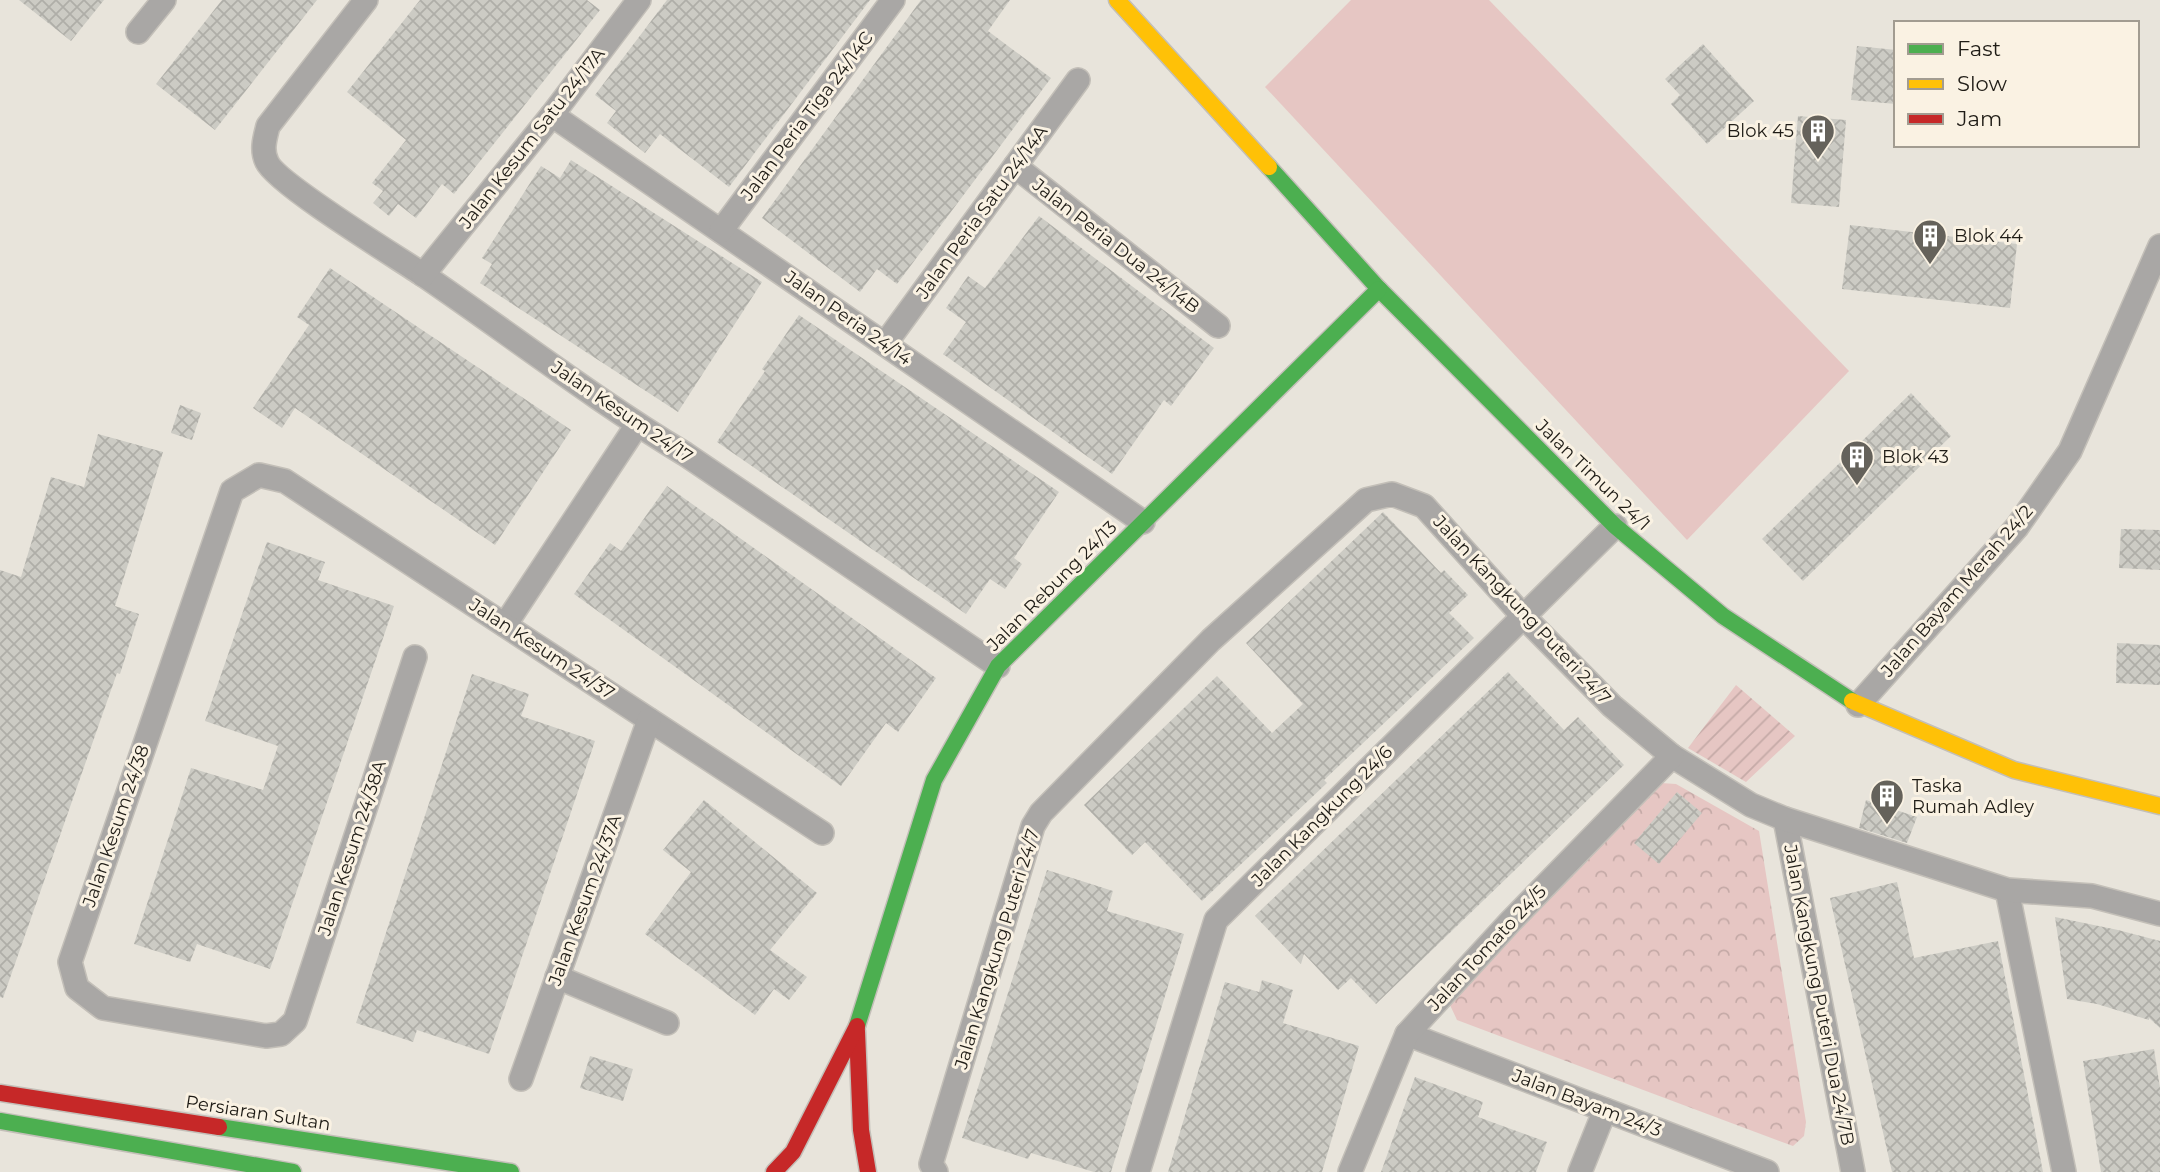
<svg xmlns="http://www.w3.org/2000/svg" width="2160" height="1172" font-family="Montserrat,sans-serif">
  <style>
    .grass { fill: #e6c6c3 }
    .park { fill: url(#park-crowns) }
    .garden { fill: url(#garden-furrows) }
    .building { fill: url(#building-cross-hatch) }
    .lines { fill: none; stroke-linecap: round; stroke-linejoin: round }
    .street-casing { stroke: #c3bfb8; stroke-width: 26 }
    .fast-casing { stroke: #c3bfb8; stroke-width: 19 }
    .slow-casing { stroke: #c3bfb8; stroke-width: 19 }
    .jam-casing { stroke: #c3bfb8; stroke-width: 19 }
    .street { stroke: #a9a7a5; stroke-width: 23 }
    .fast { stroke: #4caf50; stroke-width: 16 }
    .slow { stroke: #ffc107; stroke-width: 16 }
    .jam { stroke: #c62828; stroke-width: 16 }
    .labels { text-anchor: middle; stroke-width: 6; stroke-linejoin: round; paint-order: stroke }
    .street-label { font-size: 18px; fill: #1f1c16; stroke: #faf2e3 }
    .poi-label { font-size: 18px; fill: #1f1c16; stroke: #faf2e3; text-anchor: start }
  </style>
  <defs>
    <pattern id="park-crowns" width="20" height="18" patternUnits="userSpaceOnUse" patternTransform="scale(1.75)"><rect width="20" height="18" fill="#e6c6c3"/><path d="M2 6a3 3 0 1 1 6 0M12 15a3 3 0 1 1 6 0" fill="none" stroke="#c5aaa7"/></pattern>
    <pattern id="garden-furrows" width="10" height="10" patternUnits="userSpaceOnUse" patternTransform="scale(1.75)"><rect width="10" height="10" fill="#e6c6c3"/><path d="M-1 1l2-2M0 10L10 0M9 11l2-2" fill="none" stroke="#c5aaa7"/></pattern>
    <pattern id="building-cross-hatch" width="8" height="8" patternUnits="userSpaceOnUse" patternTransform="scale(1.75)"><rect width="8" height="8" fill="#cccbc4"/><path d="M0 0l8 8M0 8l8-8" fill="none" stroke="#afaea8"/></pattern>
  </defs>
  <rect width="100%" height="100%" fill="#e8e4db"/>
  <path class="grass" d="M 1351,0 L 1489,0 L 1849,371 L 1687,540 L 1265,87 Z"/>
  <path class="park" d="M 1661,783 L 1676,784 L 1759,831 L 1806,1122 L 1804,1136 L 1793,1146 L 1457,1020 L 1450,1005 L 1454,989 Z"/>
  <path class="garden" d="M 1736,685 L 1795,736 L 1746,782 L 1688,748 Z"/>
  <g class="building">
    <path d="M 19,0 L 104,0 L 71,41 Z"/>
    <path d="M 222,0 L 317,0 L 215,130 L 156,84 Z"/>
    <path d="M 420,0 L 587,0 L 600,10 L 454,194 L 442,184 L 416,218 L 398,204 L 389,216 L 373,203 L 383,191 L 372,183 L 406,140 L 347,92 Z"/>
    <path d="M 667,0 L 870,0 L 729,187 L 660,134 L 645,153 L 607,123 L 616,111 L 595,95 Z"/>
    <path d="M 921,0 L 1010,0 L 988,31 L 1051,78 L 897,284 L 877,269 L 860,292 L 762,218 Z"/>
    <path d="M 1703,44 L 1754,101 L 1707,144 L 1671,104 L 1680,95 L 1665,79 Z"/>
    <path d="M 1857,46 L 1896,50 L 1896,104 L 1851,100 Z"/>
    <path d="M 1798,116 L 1846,120 L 1839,207 L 1791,203 Z"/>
    <path d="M 571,160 L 762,282 L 678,412 L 480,283 L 492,264 L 482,258 L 541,166 L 560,178 Z"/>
    <path d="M 1039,216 L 1214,348 L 1171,406 L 1164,400 L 1112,474 L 943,354 L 966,322 L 946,308 L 968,276 L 985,288 Z"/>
    <path d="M 1850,225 L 2017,244 L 2010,308 L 1842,289 Z"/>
    <path d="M 330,268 L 571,430 L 495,545 L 295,408 L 282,428 L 253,408 L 309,325 L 297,317 Z"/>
    <path d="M 799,315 L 1059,492 L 1014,558 L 1022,564 L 1005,589 L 990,579 L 966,614 L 717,442 L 765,371 L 762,369 Z"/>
    <path d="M 1911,393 L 1951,436 L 1803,581 L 1762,539 Z"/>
    <path d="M 180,405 L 201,413 L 192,440 L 171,433 Z"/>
    <path d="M 98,434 L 163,452 L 115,606 L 139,614 L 120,674 L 117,673 L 3,998 L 0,997 L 0,570 L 21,577 L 51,477 L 84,487 Z"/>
    <path d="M 667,486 L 936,678 L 898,732 L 886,723 L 841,786 L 574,594 L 610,543 L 621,551 Z"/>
    <path d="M 1383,512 L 1441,573 L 1444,570 L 1468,595 L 1449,613 L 1474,638 L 1324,780 L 1327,783 L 1202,901 L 1145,842 L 1132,855 L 1084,805 L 1217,676 L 1272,733 L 1303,704 L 1246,643 Z"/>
    <path d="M 2121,529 L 2160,530 L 2160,570 L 2119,568 Z"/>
    <path d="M 267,542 L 325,562 L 318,580 L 394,606 L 270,969 L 197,944 L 190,962 L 134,944 L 191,768 L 263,790 L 278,746 L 205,721 Z"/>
    <path d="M 2117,643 L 2160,645 L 2160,685 L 2116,683 Z"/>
    <path d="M 1508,672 L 1564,730 L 1578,717 L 1624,765 L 1376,1004 L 1351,978 L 1338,990 L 1304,954 L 1301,964 L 1255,916 Z"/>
    <path d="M 472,674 L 529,694 L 521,716 L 595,741 L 489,1054 L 417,1030 L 413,1042 L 356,1023 Z"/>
    <path d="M 1677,792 L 1702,813 L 1659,864 L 1634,843 Z"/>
    <path d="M 704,800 L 817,893 L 770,950 L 807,977 L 789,1000 L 774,989 L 755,1015 L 645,934 L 691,872 L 663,850 Z"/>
    <path d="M 1866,800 L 1917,817 L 1907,843 L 1859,828 Z"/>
    <path d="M 1047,870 L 1113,891 L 1107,911 L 1184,934 L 1111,1172 L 1094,1172 L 1031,1153 L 1028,1159 L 962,1138 Z"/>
    <path d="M 1897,882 L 1914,958 L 1998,941 L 2043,1172 L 1892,1172 L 1830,898 Z"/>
    <path d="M 2055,917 L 2118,930 L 2160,941 L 2160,1028 L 2149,1018 L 2149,1020 L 2097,1004 L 2067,999 Z"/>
    <path d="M 1262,980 L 1293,990 L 1283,1023 L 1359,1046 L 1322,1172 L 1168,1172 L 1225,982 L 1259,992 Z"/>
    <path d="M 2154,1049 L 2160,1088 L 2160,1172 L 2101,1172 L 2083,1061 Z"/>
    <path d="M 590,1056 L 633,1069 L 623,1101 L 580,1088 Z"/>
    <path d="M 1415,1077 L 1483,1102 L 1478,1117 L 1547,1142 L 1536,1172 L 1381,1172 Z"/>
  </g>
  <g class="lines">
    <g class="street-casing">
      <g id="street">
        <path d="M 366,0 L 268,126 C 265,138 261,150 267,162 C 276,183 395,256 422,274 C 510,334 594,399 685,454 L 998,666"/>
        <path d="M 138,32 L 164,0"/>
        <path d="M 552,115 L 1143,522"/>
        <path d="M 1015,166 L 1218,326"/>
        <path d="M 721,231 L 893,0"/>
        <path d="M 423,275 L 552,115 L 639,0"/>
        <path d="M 885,344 L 1078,80"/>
        <path d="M 505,625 L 637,425"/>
        <path d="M 415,657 L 295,1021 L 281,1034 L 266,1036 L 103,1008 L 77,988 L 70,962 L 232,491 L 259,475 L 285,481 L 822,833"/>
        <path d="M 1858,705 L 2017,527 L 2070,451 L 2160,246"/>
        <path d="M 1785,819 L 1853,1172"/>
        <path d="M 2007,890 L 2064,1172"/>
        <path d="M 557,977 L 667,1023"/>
        <path d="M 1407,1034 L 1767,1172"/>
        <path d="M 521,1079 L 649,720"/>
        <path d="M 936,1172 L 931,1164 L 1033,826 L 1041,813 L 1211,640 L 1366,500 L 1392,494 L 1424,506 L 1523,616 L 1612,706 L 1672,756 L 1751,805 L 1785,819 L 2007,890 L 2092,896 L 2160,914"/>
        <path d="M 1138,1172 L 1216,920 L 1615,526"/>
        <path d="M 1350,1172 L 1407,1034 L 1510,922 L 1672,756"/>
        <path d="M 1580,1172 L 1605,1110"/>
      </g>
    </g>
    <g class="fast-casing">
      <g id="fast">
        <path d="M 1269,167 L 1379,289 L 1615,526 L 1723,616 L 1852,701"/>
        <path d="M 857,1026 L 934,780 L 998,666 L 1379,289"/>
        <path d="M 0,1121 L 293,1172"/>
        <path d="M 219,1127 L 511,1172"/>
      </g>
    </g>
    <g class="slow-casing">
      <g id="slow">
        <path d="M 1117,0 L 1269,167"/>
        <path d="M 1852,701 L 2014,770 L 2160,806"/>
      </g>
    </g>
    <g class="jam-casing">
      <g id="jam">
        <path d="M 857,1031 L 861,1130 L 868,1172"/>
        <path d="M 0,1093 L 219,1127"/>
        <path d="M 774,1172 L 793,1152 L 857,1026"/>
      </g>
    </g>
    <use href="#street" class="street"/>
    <use href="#fast" class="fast"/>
    <use href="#slow" class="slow"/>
    <use href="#jam" class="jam"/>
  </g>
  <defs>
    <g id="building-pin" transform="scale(1.75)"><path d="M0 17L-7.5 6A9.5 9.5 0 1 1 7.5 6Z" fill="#65625b" stroke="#faf2e3"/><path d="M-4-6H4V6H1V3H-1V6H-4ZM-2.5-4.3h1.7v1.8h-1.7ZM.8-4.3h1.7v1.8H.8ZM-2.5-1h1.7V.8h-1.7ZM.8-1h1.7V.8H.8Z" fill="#fff"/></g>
  </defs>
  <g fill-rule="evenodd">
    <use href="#building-pin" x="1818" y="131"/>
    <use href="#building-pin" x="1930" y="236"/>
    <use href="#building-pin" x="1857" y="457"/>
    <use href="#building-pin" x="1887" y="796"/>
  </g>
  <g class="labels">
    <g class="street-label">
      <text transform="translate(807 116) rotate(-53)" y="6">Jalan Peria Tiga 24/14C</text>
      <text transform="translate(532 138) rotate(-52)" y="6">Jalan Kesum Satu 24/17A</text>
      <text transform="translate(982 212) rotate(-54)" y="6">Jalan Peria Satu 24/14A</text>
      <text transform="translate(1116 246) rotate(38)" y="6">Jalan Peria Dua 24/14B</text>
      <text transform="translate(848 318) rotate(35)" y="6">Jalan Peria 24/14</text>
      <text transform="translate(622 412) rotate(34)" y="6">Jalan Kesum 24/17</text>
      <text transform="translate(1593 475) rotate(44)" y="6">Jalan Timun 24/1</text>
      <text transform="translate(1052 586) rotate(-45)" y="6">Jalan Rebung 24/13</text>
      <text transform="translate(1957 591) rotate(-49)" y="6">Jalan Bayam Merah 24/2</text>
      <text transform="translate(1522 610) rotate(47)" y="6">Jalan Kangkung Puteri 24/7</text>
      <text transform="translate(542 649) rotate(33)" y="6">Jalan Kesum 24/37</text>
      <text transform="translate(1322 816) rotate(-45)" y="6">Jalan Kangkung 24/6</text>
      <text transform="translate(116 826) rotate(-71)" y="6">Jalan Kesum 24/38</text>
      <text transform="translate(352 848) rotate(-72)" y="6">Jalan Kesum 24/38A</text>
      <text transform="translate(585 900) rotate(-70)" y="6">Jalan Kesum 24/37A</text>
      <text transform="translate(1487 948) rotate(-47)" y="6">Jalan Tomato 24/5</text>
      <text transform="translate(997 949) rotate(-73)" y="6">Jalan Kangkung Puteri 24/7</text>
      <text transform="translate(1819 995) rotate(79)" y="6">Jalan Kangkung Puteri Dua 24/7B</text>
      <text transform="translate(1587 1103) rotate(21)" y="6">Jalan Bayam 24/3</text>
      <text transform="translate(258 1113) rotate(9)" y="6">Persiaran Sultan</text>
    </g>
    <g class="poi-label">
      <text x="1794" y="137" text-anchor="end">Blok 45</text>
      <text x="1954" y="242">Blok 44</text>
      <text x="1882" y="463">Blok 43</text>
      <text x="1912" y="792">Taska<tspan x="1912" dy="21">Rumah Adley</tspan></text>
    </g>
  </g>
  <rect x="1894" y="21" width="245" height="126" fill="#faf2e3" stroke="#a29c91" stroke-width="2"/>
  <rect x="1908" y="44" width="35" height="10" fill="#4caf50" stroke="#a29c91" stroke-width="2"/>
  <text x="1957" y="56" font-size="21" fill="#1f1c16">Fast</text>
  <rect x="1908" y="79" width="35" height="10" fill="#ffc107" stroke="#a29c91" stroke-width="2"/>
  <text x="1957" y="91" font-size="21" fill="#1f1c16">Slow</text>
  <rect x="1908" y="114" width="35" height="10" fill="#c62828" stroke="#a29c91" stroke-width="2"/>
  <text x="1957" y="126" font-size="21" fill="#1f1c16">Jam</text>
</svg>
